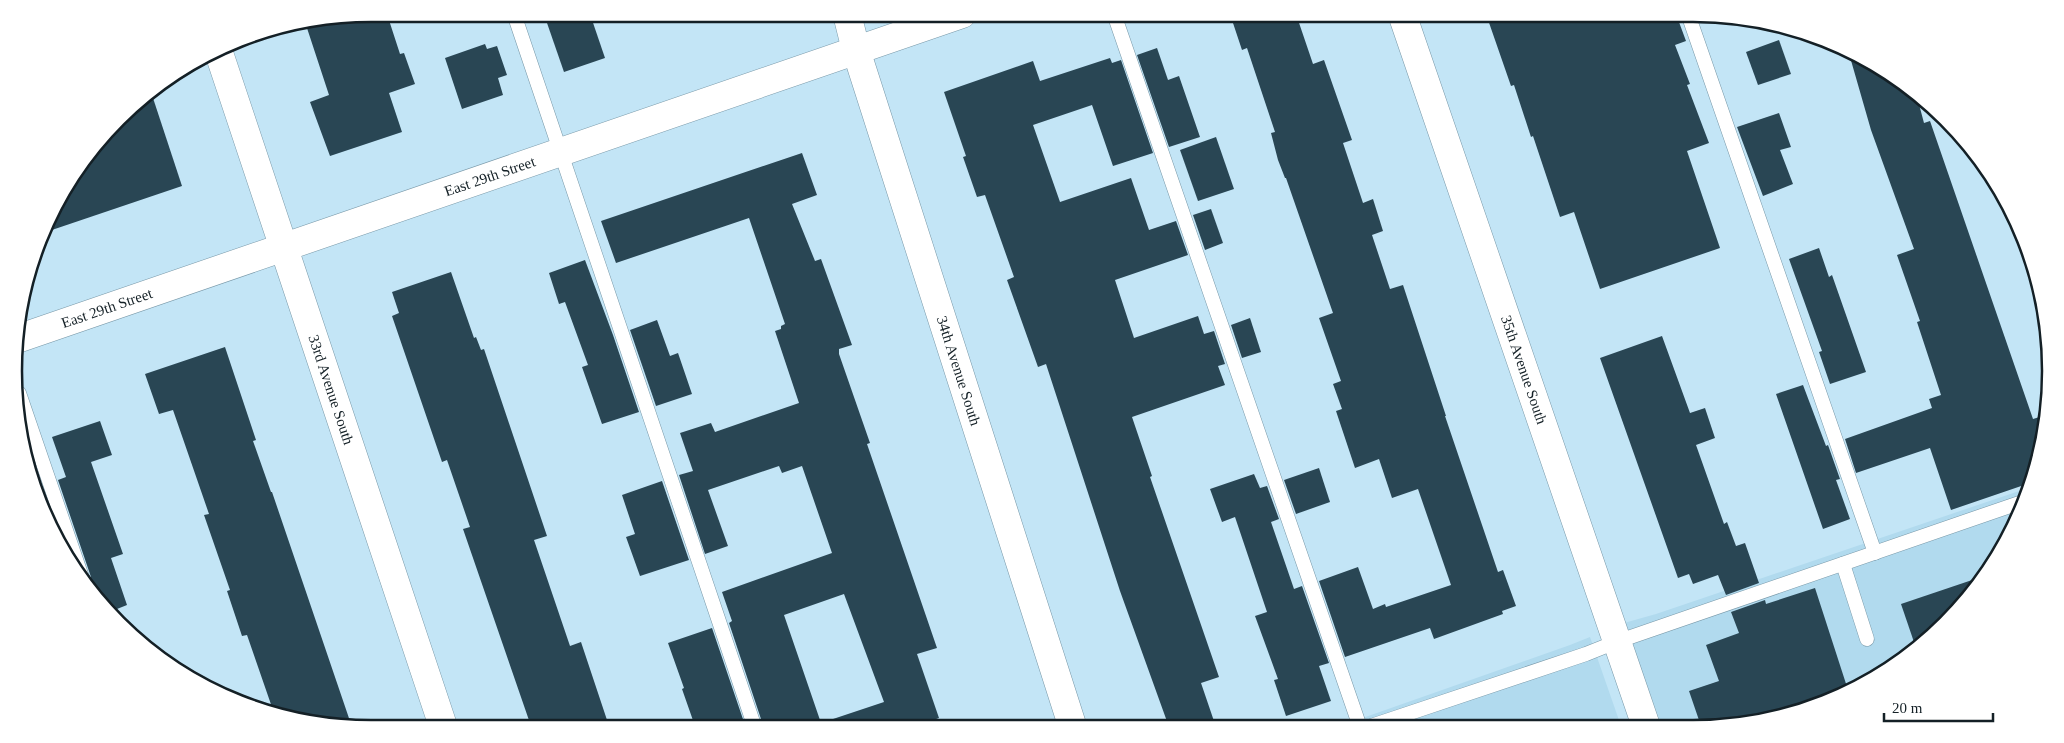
<svg xmlns="http://www.w3.org/2000/svg" width="2064" height="743" font-family="'Times New Roman',serif">
  <style>
    .built { fill: #b1daee }
    .building { fill: #294654; fill-rule: evenodd }
    .lines { fill: none; stroke-linecap: round; stroke-linejoin: round }
    .lane-casing { stroke: #7898a8; stroke-width: 15 }
    .street-casing { stroke: #7898a8; stroke-width: 29 }
    .lane { stroke: #fff; stroke-width: 14 }
    .street { stroke: #fff; stroke-width: 28 }
    .labels { text-anchor: middle; stroke-width: 5; stroke-linejoin: round; paint-order: stroke }
    .street-label { font-size: 15px; fill: #142026; stroke: #fff }
    .rim { fill: none; stroke: #142026; stroke-width: 2.5 }
  </style>
  <rect width="100%" height="100%" fill="#c3e5f6"/>
  <g class="built">
    <path d="M 2028,488 L 2002,551 L 1929,640 L 1850,692 L 1739,726 L 1662,726 L 1624,623 L 1656,614 Z"/>
    <path d="M 1590,637 L 1621,726 L 1337,727 L 1570,645 Z"/>
  </g>
  <g class="building">
    <path d="M 372,14 L 387,14 L 400,54 L 404,53 L 415,84 L 389,93 L 402,132 L 330,156 L 310,102 L 329,95 L 306,25 Z"/>
    <path d="M 576,14 L 590,14 L 605,58 L 564,72 L 547,23 Z"/>
    <path d="M 1230,14 L 1296,14 L 1313,64 L 1324,60 L 1352,140 L 1343,143 L 1363,203 L 1373,199 L 1383,231 L 1372,235 L 1390,289 L 1403,285 L 1446,416 L 1445,416 L 1498,572 L 1503,570 L 1516,606 L 1502,611 L 1503,614 L 1434,639 L 1430,628 L 1345,657 L 1319,581 L 1358,567 L 1373,609 L 1385,604 L 1386,607 L 1451,585 L 1418,489 L 1392,498 L 1379,459 L 1355,468 L 1336,411 L 1342,409 L 1333,384 L 1341,381 L 1319,318 L 1333,313 L 1286,178 L 1285,178 L 1278,160 L 1271,133 L 1275,132 L 1247,48 L 1242,50 Z"/>
    <path d="M 1486,14 L 1676,14 L 1686,41 L 1675,45 L 1690,84 L 1687,85 L 1709,143 L 1687,151 L 1720,248 L 1600,289 L 1574,212 L 1560,217 L 1533,136 L 1531,137 L 1514,85 L 1511,86 Z"/>
    <path d="M 1779,40 L 1791,74 L 1758,85 L 1746,52 Z"/>
    <path d="M 485,44 L 487,49 L 497,46 L 507,75 L 498,78 L 503,95 L 462,109 L 445,58 Z"/>
    <path d="M 1157,48 L 1168,80 L 1179,76 L 1200,137 L 1169,147 L 1137,55 Z"/>
    <path d="M 1848,50 L 1916,93 L 1924,123 L 1930,121 L 2033,419 L 2046,415 L 2038,464 L 2030,483 L 1951,510 L 1930,448 L 1856,473 L 1845,439 L 1932,408 L 1929,399 L 1941,395 L 1917,322 L 1920,321 L 1897,255 L 1914,249 L 1871,130 Z"/>
    <path d="M 1110,58 L 1112,63 L 1121,60 L 1153,153 L 1113,166 L 1092,105 L 1033,125 L 1060,202 L 1131,178 L 1149,230 L 1176,221 L 1188,255 L 1115,280 L 1134,338 L 1198,316 L 1204,334 L 1214,331 L 1225,364 L 1218,366 L 1225,385 L 1132,417 L 1152,476 L 1150,477 L 1219,677 L 1201,683 L 1216,727 L 1169,727 L 1120,591 L 1046,364 L 1038,367 L 1007,280 L 1014,277 L 985,195 L 977,197 L 963,157 L 966,156 L 944,92 L 1033,61 L 1040,81 Z"/>
    <path d="M 151,92 L 182,186 L 43,233 L 62,193 L 136,102 Z"/>
    <path d="M 1779,113 L 1791,147 L 1780,150 L 1793,184 L 1763,196 L 1737,127 Z"/>
    <path d="M 1216,137 L 1234,189 L 1198,201 L 1180,150 Z"/>
    <path d="M 802,153 L 817,195 L 792,204 L 815,261 L 821,259 L 852,345 L 839,349 L 839,354 L 870,443 L 867,444 L 937,648 L 917,654 L 939,718 L 911,728 L 764,728 L 729,623 L 732,621 L 722,592 L 832,553 L 802,466 L 782,473 L 779,466 L 708,490 L 728,546 L 705,554 L 679,475 L 693,471 L 680,433 L 711,423 L 715,432 L 799,403 L 775,331 L 781,329 L 781,326 L 785,324 L 749,218 L 616,263 L 601,221 ZM 844,594 L 884,702 L 821,723 L 784,615 Z"/>
    <path d="M 1211,209 L 1223,243 L 1205,250 L 1193,215 Z"/>
    <path d="M 1819,248 L 1829,277 L 1832,275 L 1866,372 L 1830,384 L 1819,352 L 1822,351 L 1789,259 Z"/>
    <path d="M 585,260 L 613,335 L 639,412 L 602,424 L 582,367 L 588,365 L 565,302 L 559,304 L 549,273 Z"/>
    <path d="M 451,272 L 474,338 L 476,337 L 481,350 L 484,349 L 547,536 L 534,540 L 570,646 L 581,642 L 610,729 L 532,729 L 463,529 L 470,527 L 447,460 L 442,462 L 392,316 L 399,313 L 392,292 Z"/>
    <path d="M 1250,318 L 1261,352 L 1242,358 L 1231,325 Z"/>
    <path d="M 657,320 L 670,356 L 678,353 L 692,394 L 656,406 L 630,330 Z"/>
    <path d="M 1662,336 L 1690,413 L 1705,408 L 1715,438 L 1696,445 L 1724,524 L 1727,522 L 1736,546 L 1745,543 L 1759,583 L 1726,595 L 1718,575 L 1693,584 L 1689,574 L 1678,578 L 1600,358 Z"/>
    <path d="M 225,347 L 256,440 L 253,441 L 271,492 L 272,492 L 352,727 L 275,716 L 247,635 L 242,636 L 227,591 L 230,590 L 204,515 L 209,514 L 173,410 L 159,414 L 145,374 Z"/>
    <path d="M 1803,385 L 1826,446 L 1828,445 L 1840,479 L 1836,480 L 1850,519 L 1823,529 L 1776,394 Z"/>
    <path d="M 100,421 L 112,455 L 91,462 L 123,554 L 111,558 L 127,605 L 112,611 L 89,586 L 91,577 L 58,480 L 66,477 L 52,437 Z"/>
    <path d="M 1319,468 L 1330,502 L 1296,514 L 1284,480 Z"/>
    <path d="M 1254,474 L 1260,488 L 1267,486 L 1279,519 L 1271,522 L 1294,589 L 1302,586 L 1329,663 L 1319,666 L 1331,701 L 1286,716 L 1274,680 L 1278,679 L 1255,616 L 1267,612 L 1235,517 L 1222,522 L 1210,489 Z"/>
    <path d="M 662,481 L 689,560 L 640,576 L 626,537 L 635,534 L 622,495 Z"/>
    <path d="M 41,486 L 64,552 L 41,509 L 35,488 Z"/>
    <path d="M 1981,577 L 1929,640 L 1916,648 L 1901,604 Z"/>
    <path d="M 1815,588 L 1849,693 L 1739,726 L 1701,726 L 1689,691 L 1719,681 L 1706,645 L 1739,633 L 1731,612 L 1765,600 L 1766,604 Z"/>
    <path d="M 712,628 L 746,728 L 696,729 L 682,689 L 684,688 L 668,643 Z"/>
  </g>
  <g class="lines">
    <g class="lane-casing">
      <g id="lane">
        <path d="M 514,14 L 755,728"/>
        <path d="M 1114,14 L 1360,727"/>
        <path d="M 1688,14 L 1875,553"/>
        <path d="M 19,393 L 83,580"/>
        <path d="M 1843,564 L 1867,639"/>
        <path d="M 1368,727 L 1586,654 L 1616,642 L 2022,502"/>
      </g>
    </g>
    <g class="street-casing">
      <g id="street">
        <path id="s1" d="M 847,14 L 856,50 L 1073,728"/>
        <path id="s2" d="M 1402,14 L 1646,726"/>
        <path id="s3" d="M 218,50 L 444,729"/>
        <path id="s4" d="M 17,339 L 962,14"/>
      </g>
    </g>
    <use href="#lane" class="lane"/>
    <use href="#street" class="street"/>
  </g>
  <g class="labels">
    <g class="street-label">
      <text dy="5" stroke="none"><textPath href="#s4" startOffset="500">East 29th Street</textPath></text>
      <text dy="5" stroke="none"><textPath href="#s4" startOffset="95">East 29th Street</textPath></text>
      <text dy="5" stroke="none"><textPath href="#s2" startOffset="376">35th Avenue South</textPath></text>
      <text dy="5" stroke="none"><textPath href="#s1" startOffset="374">34th Avenue South</textPath></text>
      <text dy="5" stroke="none"><textPath href="#s3" startOffset="358">33rd Avenue South</textPath></text>
    </g>
  </g>
  <path d="M0 0H2064V743H0ZM371 22H1693A349 349 0 0 1 2042 371V371A349 349 0 0 1 1693 720H371A349 349 0 0 1 22 371V371A349 349 0 0 1 371 22Z" fill="#fff" fill-rule="evenodd"/>
  <path class="rim" d="M371 22H1693A349 349 0 0 1 2042 371V371A349 349 0 0 1 1693 720H371A349 349 0 0 1 22 371V371A349 349 0 0 1 371 22Z"/>
  <path d="M1884 713v8h109v-8" fill="none" stroke="#142026" stroke-width="2.5"/>
  <text x="1892" y="713" font-size="15" fill="#142026" stroke="#ffffff" stroke-width="4" paint-order="stroke">20 m</text>
</svg>
